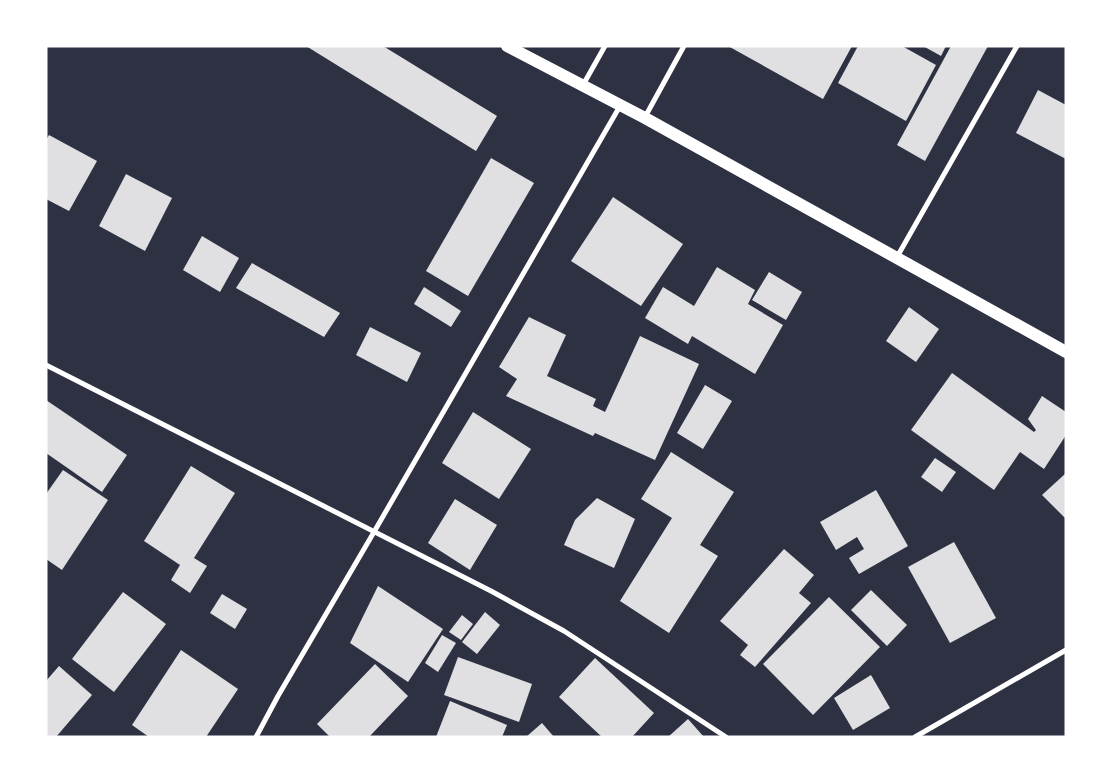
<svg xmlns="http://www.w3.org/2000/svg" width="1112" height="783" font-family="'Exo 2',sans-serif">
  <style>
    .building { fill: #e0e0e3 }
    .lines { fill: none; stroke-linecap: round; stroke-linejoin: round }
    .minor { stroke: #fff; stroke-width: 5 }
    .primary { stroke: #fff; stroke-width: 12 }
  </style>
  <rect width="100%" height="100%" fill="#2d3142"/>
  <g class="building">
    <path d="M 306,46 L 383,46 L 497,116 L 476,151 Z"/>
    <path d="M 728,46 L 809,47 L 852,46 L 823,99 Z"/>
    <path d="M 858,46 L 902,46 L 936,65 L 906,121 L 838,83 Z"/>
    <path d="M 923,46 L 946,46 L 941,56 Z"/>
    <path d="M 951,46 L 988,46 L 925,161 L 897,145 Z"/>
    <path d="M 1038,90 L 1066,105 L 1066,159 L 1016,133 Z"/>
    <path d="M 49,135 L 97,161 L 69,211 L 46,199 L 46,140 Z"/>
    <path d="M 491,158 L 534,183 L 468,296 L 426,271 Z"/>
    <path d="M 126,174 L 172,198 L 145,251 L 99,226 Z"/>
    <path d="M 613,197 L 683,244 L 641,306 L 571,261 Z"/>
    <path d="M 202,236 L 239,258 L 220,292 L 183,270 Z"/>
    <path d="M 252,263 L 340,313 L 324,337 L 236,288 Z"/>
    <path d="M 717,267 L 755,290 L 748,304 L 783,325 L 755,374 L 692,336 L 688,344 L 645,318 L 663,287 L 694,306 Z"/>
    <path d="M 769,272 L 802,292 L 786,320 L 752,300 Z"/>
    <path d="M 424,287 L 461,311 L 451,327 L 414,304 Z"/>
    <path d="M 909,307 L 939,329 L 916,362 L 886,341 Z"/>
    <path d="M 529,317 L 566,335 L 547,376 L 596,399 L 593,406 L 605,412 L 640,336 L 699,364 L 655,460 L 595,433 L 593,436 L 506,396 L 517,379 L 499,367 Z"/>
    <path d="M 370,327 L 421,353 L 407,382 L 356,355 Z"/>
    <path d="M 952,373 L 1034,432 L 1036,430 L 1028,419 L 1042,396 L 1066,412 L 1066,435 L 1044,469 L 1020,452 L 994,490 L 911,430 Z"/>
    <path d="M 705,385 L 732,401 L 703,449 L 677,433 Z"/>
    <path d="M 46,400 L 127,455 L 102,492 L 46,453 Z"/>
    <path d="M 473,412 L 531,449 L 499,499 L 442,463 Z"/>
    <path d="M 671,452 L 734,492 L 700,545 L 718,556 L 669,633 L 620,601 L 672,518 L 641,499 Z"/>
    <path d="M 935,458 L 956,472 L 942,492 L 921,477 Z"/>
    <path d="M 191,466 L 235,493 L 194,558 L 207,566 L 190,593 L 171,580 L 180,565 L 144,541 Z"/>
    <path d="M 63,470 L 108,500 L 62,570 L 46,559 L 46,494 Z"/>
    <path d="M 1066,473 L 1066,519 L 1042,495 Z"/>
    <path d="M 876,490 L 908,546 L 859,574 L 849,558 L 864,549 L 857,537 L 836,550 L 820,522 Z"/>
    <path d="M 597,498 L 635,519 L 614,568 L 564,545 L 575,520 Z"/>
    <path d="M 455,499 L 497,525 L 470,570 L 428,543 Z"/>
    <path d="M 954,542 L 996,618 L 950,643 L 908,567 Z"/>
    <path d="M 784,549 L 814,575 L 799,593 L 811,603 L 755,667 L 740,655 L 748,645 L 720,621 Z"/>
    <path d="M 378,586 L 443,629 L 408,682 L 350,643 Z"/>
    <path d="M 871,590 L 907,625 L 887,646 L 851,610 Z"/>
    <path d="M 123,592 L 166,624 L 114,692 L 72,659 Z"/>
    <path d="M 222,594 L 247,609 L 235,629 L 210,613 Z"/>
    <path d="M 829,597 L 880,647 L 813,715 L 763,664 Z"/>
    <path d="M 485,612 L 500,625 L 477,654 L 462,642 Z"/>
    <path d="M 462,615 L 473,624 L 461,640 L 449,632 Z"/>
    <path d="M 442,635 L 456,643 L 438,672 L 425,663 Z"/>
    <path d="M 181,650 L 238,689 L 206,737 L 149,737 L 132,725 Z"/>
    <path d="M 458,657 L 532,684 L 519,722 L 444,695 Z"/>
    <path d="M 595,658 L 654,713 L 632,737 L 602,737 L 559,697 Z"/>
    <path d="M 375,664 L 408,696 L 369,737 L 330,737 L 317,724 Z"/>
    <path d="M 59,666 L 92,695 L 56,737 L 46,737 L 46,681 Z"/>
    <path d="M 871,675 L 890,708 L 853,730 L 834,698 Z"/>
    <path d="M 450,701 L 507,725 L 502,737 L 436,737 Z"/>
    <path d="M 688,719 L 704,737 L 668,737 Z"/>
    <path d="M 542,723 L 554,737 L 526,737 Z"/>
  </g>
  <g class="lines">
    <g class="minor">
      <path d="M 583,85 L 605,46"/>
      <path d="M 645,117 L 684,46"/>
      <path d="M 897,257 L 1017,46"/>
      <path d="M 46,365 L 491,591 L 564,631 L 726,737"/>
      <path d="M 256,737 L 278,696 L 374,532 L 620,106"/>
      <path d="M 915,737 L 1066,650"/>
    </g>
    <path class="primary" d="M 507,46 L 645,118 L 1066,352"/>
  </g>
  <rect width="1112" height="783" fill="none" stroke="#ffffff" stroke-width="95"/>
</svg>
